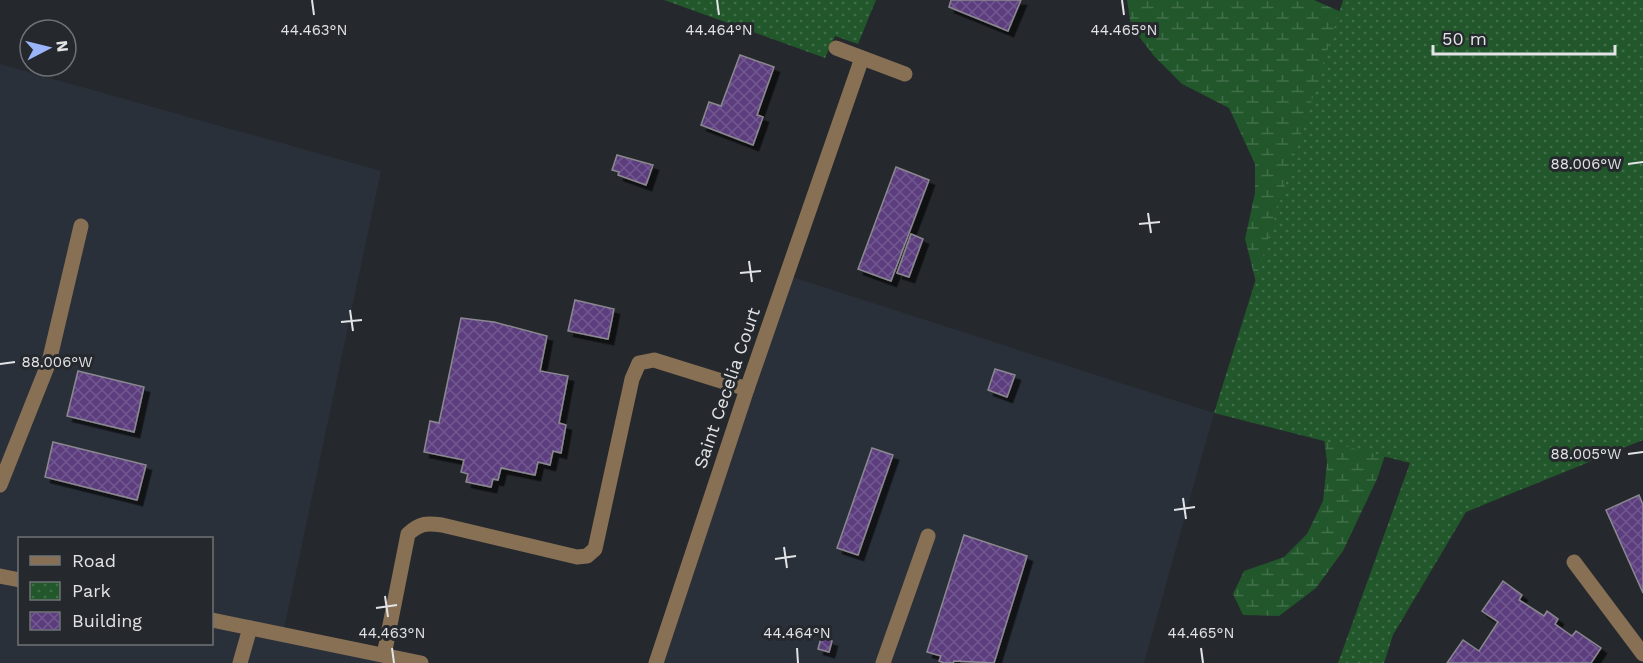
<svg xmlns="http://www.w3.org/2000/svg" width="1643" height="663" font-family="'Work Sans',sans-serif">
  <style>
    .built { fill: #2a303a; fill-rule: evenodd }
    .wetland { fill: url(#wetland-marsh) }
    .park { fill: url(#park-dots) }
    .building { fill: url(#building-cross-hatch); stroke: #8b898f; stroke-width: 1.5; filter: url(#shadow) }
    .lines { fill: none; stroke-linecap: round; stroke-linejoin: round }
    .minor { stroke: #887055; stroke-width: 15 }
    .ticks { fill: none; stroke: #e1e3e6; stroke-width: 2 }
    .labels { text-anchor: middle; stroke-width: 6; stroke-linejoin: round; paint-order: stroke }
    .street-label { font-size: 18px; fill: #e1e3e6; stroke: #25282c }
    .ticks-label { font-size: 15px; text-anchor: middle; fill: #e1e3e6; stroke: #25282c; stroke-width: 6; stroke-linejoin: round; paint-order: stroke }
  </style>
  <defs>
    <pattern id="wetland-marsh" width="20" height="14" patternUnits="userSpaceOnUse" patternTransform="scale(1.5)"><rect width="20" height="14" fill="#21572b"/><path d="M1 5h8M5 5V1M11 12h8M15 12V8" fill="none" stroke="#416f4a"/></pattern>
    <pattern id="park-dots" width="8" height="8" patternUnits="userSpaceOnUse" patternTransform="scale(1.5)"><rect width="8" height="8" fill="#21572b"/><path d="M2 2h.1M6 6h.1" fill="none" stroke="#416f4a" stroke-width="1.8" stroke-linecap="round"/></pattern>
    <pattern id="building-cross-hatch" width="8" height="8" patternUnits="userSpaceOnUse" patternTransform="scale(1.5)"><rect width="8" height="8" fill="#5b3d7e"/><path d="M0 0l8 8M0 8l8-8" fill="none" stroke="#725990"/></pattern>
    <filter id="shadow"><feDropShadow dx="5.5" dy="5.5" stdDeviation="0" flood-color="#0009"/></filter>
  </defs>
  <rect width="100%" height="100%" fill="#25282c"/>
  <g class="built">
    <path d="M 0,64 L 381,171 L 283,634 L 421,663 L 0,663 ZM 20,538 L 212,538 L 212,644 L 20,644 Z"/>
    <path d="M 786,275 L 1214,413 L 1144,663 L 656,663 Z"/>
  </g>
  <path class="wetland" d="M 1127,0 L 1314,0 L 1357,19 L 1643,0 L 1393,432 L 1377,479 L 1343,551 L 1316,588 L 1279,616 L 1243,615 L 1233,594 L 1244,571 L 1284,557 L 1307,534 L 1323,501 L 1327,463 L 1321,411 L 1260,298 L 1245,239 L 1255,193 L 1255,164 L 1229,108 L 1182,84 L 1154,56 L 1131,26 Z"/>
  <g class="park">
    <path d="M 664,0 L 876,0 L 858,44 L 835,36 L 825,58 Z"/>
    <path d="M 1343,0 L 1643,0 L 1643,440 L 1466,512 L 1393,635 L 1384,663 L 1338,663 L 1410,463 L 1214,413 Z"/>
  </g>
  <g class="building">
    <path d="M 951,0 L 1021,0 L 1008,31 L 949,7 Z"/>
    <path d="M 740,55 L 774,67 L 757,115 L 763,117 L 753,145 L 701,125 L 709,102 L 721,106 Z"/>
    <path d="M 617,155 L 653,165 L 646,185 L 618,175 L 619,172 L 612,170 Z"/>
    <path d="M 896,167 L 929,180 L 891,281 L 858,269 Z"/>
    <path d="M 911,234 L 923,239 L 909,277 L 897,273 Z"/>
    <path d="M 575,300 L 614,309 L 608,339 L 568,331 Z"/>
    <path d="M 461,318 L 494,322 L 547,336 L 540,371 L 568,376 L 559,423 L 566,425 L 561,453 L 553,451 L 550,465 L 538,462 L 535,475 L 501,468 L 498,480 L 493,479 L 491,487 L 466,482 L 468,474 L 461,472 L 464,460 L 424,452 L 430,421 L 439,423 Z"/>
    <path d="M 995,369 L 1015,375 L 1007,397 L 988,390 Z"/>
    <path d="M 78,371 L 144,387 L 134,432 L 67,416 Z"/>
    <path d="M 53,442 L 146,465 L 137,500 L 45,477 Z"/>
    <path d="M 872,448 L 893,455 L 858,555 L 837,548 Z"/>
    <path d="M 1639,495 L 1643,505 L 1643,593 L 1606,510 Z"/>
    <path d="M 964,535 L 1027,556 L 994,663 L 954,661 L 953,663 L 944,663 L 939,661 L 941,656 L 927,652 Z"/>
    <path d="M 1503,581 L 1522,595 L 1519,600 L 1544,616 L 1547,611 L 1558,619 L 1555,624 L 1572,636 L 1576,631 L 1601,648 L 1591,663 L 1447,663 L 1463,640 L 1479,651 L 1498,622 L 1482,611 Z"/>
    <path d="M 821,638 L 832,641 L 829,652 L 818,649 Z"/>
  </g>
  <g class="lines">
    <g class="minor">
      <path d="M 836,48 L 905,74"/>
      <path d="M 0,485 L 49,362 L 81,226"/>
      <path d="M 1574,562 L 1643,654"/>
      <path d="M 0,576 L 20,580"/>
      <path d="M 212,620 L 421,663"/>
      <path d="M 384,655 L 408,534 C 420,523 426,523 442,525 L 577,557 L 587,556 L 595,549 L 632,379 L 639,363 L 654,360 L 747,389"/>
      <path d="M 240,663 L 250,628"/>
      <path d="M 656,663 L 747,389 L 862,58"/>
      <path d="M 883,663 L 928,536"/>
    </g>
  </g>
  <path class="ticks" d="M 312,0 L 314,15M 717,0 L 719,15M 1122,0 L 1124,15M 1628,164 L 1643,162M 1148,213 L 1151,233M 1139,224 L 1160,222M 749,261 L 752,282M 740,273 L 761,271M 350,310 L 353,331M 341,322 L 362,320M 0,364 L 15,362M 1628,454 L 1643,452M 1183,498 L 1186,519M 1174,510 L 1195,507M 784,547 L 787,568M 775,559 L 796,556M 385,596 L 388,617M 376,608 L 397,605M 392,648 L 394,663M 797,648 L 798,663M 1201,648 L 1203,663"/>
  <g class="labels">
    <g class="street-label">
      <text transform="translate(727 388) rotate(-71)" y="6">Saint Cecelia Court</text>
    </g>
  </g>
  <g class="ticks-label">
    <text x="314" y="35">44.463°N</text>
    <text x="719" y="35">44.464°N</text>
    <text x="1124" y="35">44.465°N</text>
    <text x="1586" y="169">88.006°W</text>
    <text x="57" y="367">88.006°W</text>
    <text x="1586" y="459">88.005°W</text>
    <text x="392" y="638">44.463°N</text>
    <text x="797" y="638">44.464°N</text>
    <text x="1201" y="638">44.465°N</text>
  </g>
  <rect x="18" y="537" width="195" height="108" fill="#25282c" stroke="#707376" stroke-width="1.5"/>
  <rect x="30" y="556" width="30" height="9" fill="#887055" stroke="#707376" stroke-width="1.5"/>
  <text x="72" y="567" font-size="18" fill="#e1e3e6">Road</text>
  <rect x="30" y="582" width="30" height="18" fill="url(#park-dots)" stroke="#707376" stroke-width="1.5"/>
  <text x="72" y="597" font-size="18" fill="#e1e3e6">Park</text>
  <rect x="30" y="612" width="30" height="18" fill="url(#building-cross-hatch)" stroke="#707376" stroke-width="1.5"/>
  <text x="72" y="627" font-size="18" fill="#e1e3e6">Building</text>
  <g transform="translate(48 48) rotate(83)"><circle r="28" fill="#25282c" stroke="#707376" stroke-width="1.5"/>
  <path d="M0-4.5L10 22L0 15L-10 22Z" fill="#9bb5fd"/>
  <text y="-9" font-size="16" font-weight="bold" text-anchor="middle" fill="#e1e3e6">N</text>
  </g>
  <path d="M1433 45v9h182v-9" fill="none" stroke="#e1e3e6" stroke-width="3"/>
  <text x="1442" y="45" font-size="18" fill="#e1e3e6" stroke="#25282c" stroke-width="4.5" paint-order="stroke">50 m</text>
</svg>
